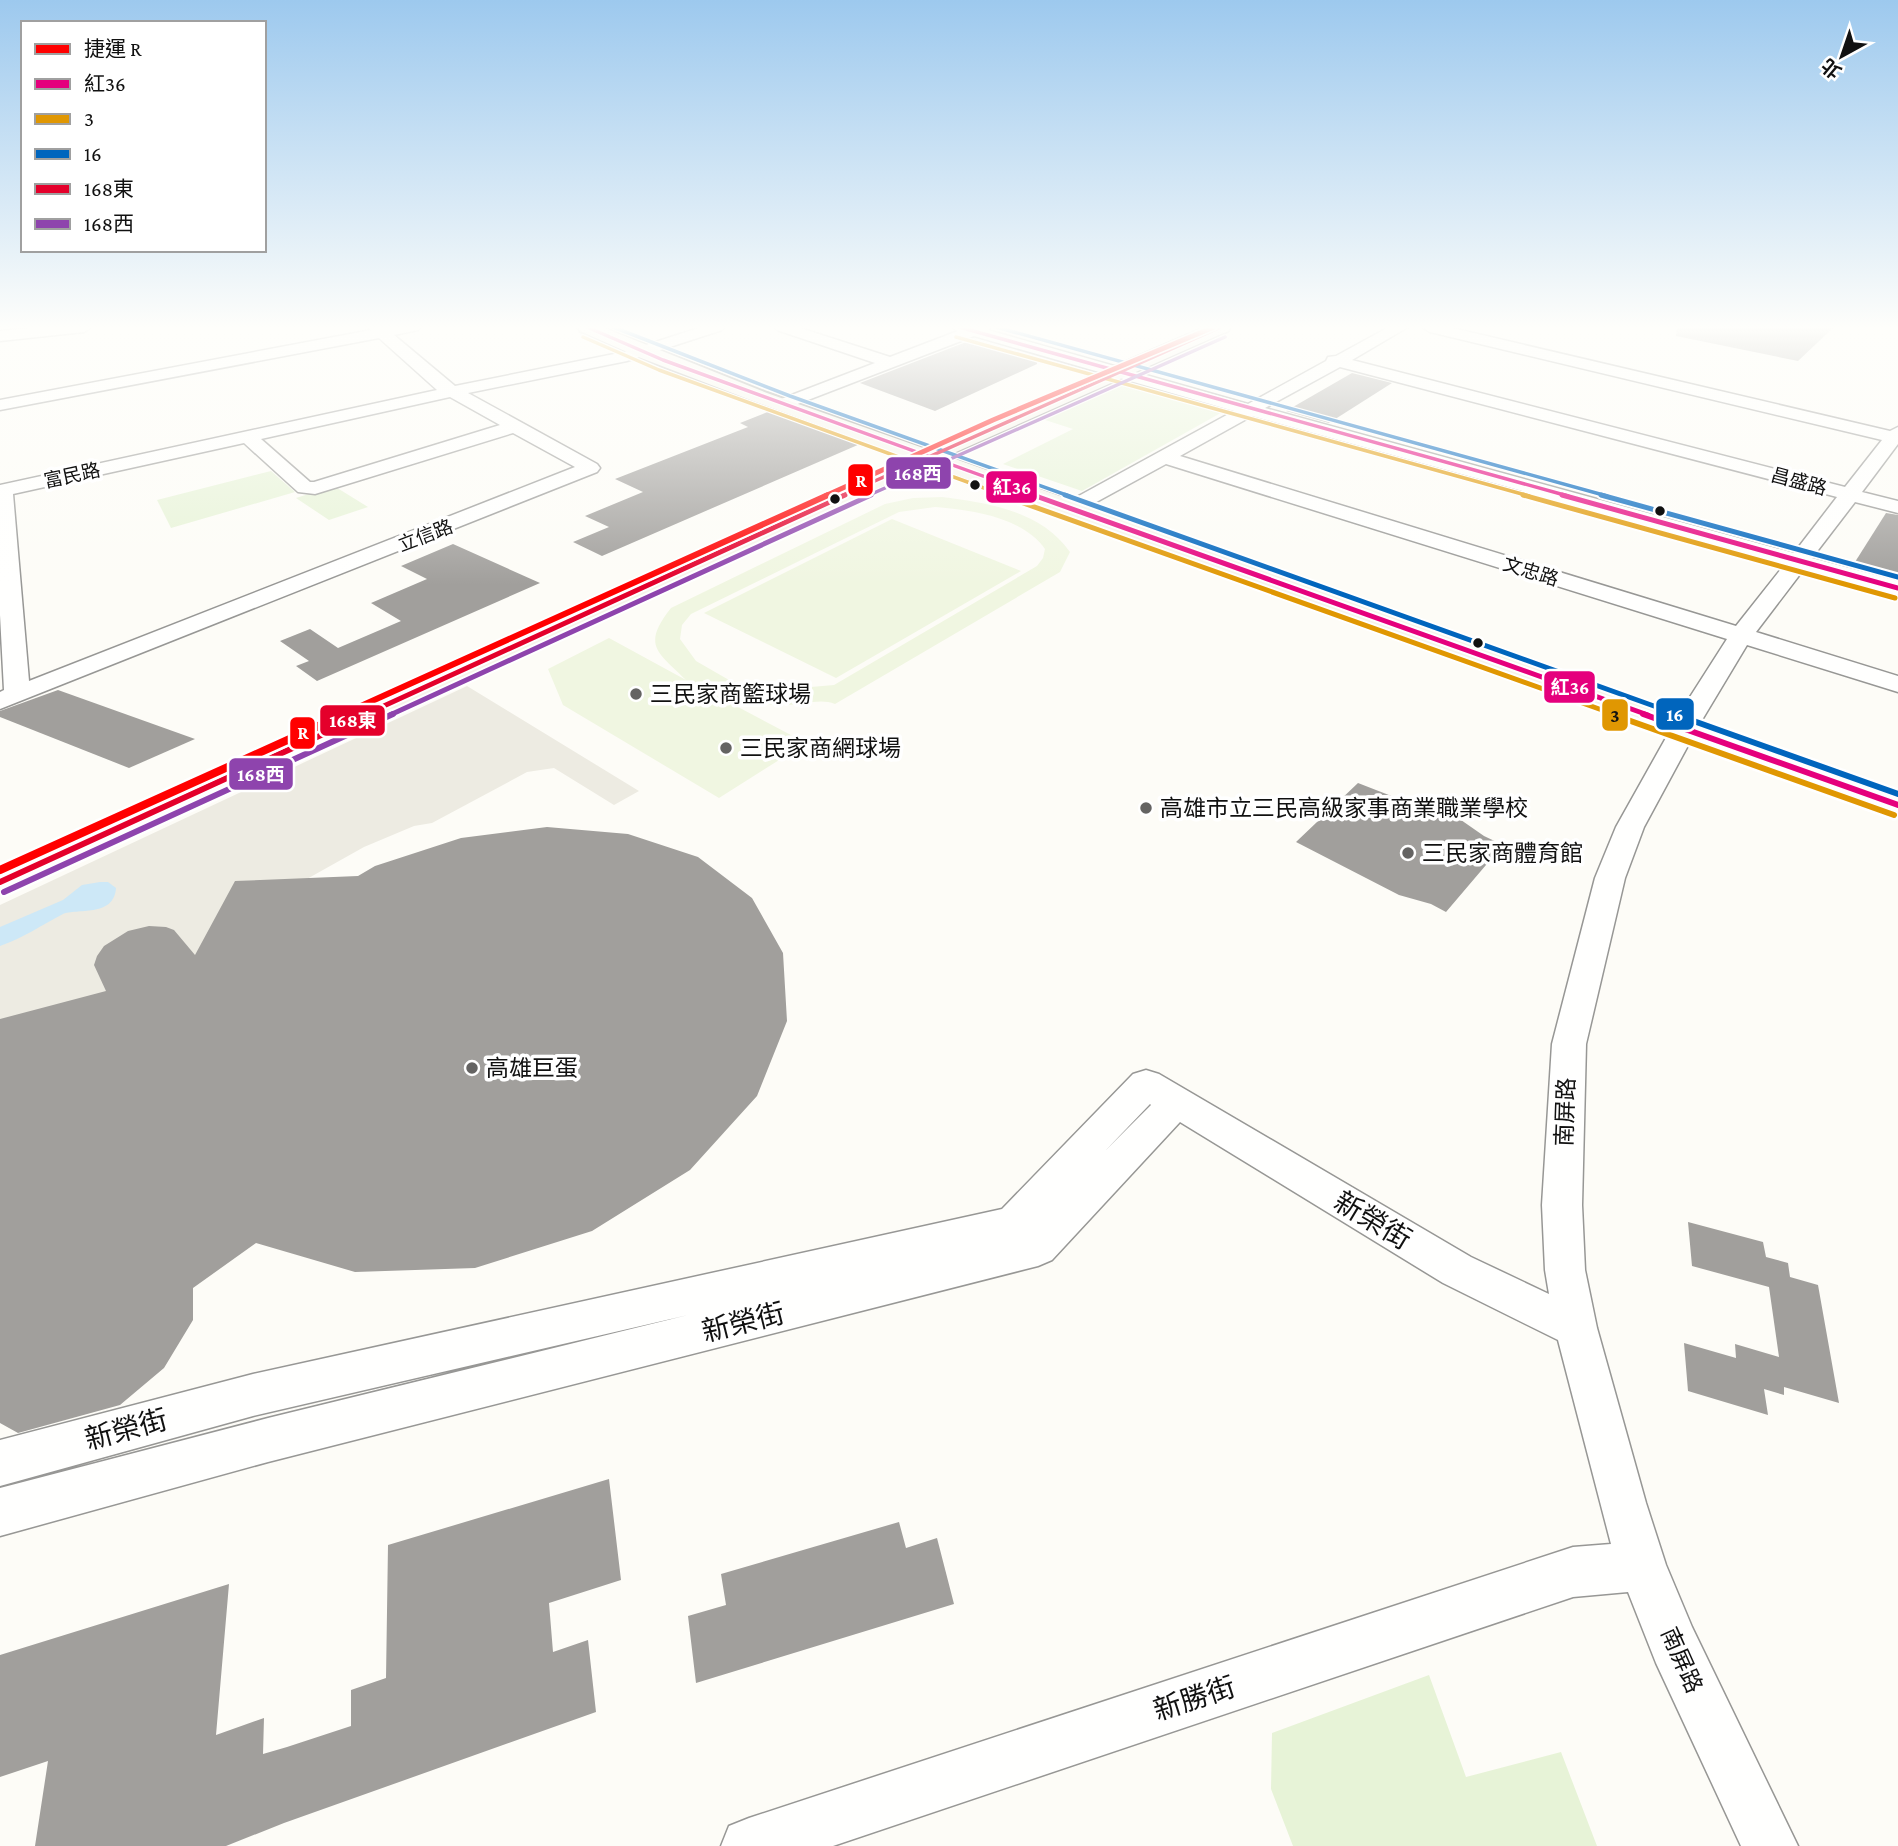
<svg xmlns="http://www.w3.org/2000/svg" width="1898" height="1846" font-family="'Crimson Pro','Noto Sans TC',serif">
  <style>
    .green { fill: #e7f3d7 }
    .pitch { fill: #f0f6e1; fill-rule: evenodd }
    .plaza { fill: #edebe2 }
    .water { fill: #cde8f7 }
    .building { fill: #a19f9c }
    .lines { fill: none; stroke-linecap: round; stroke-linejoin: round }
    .street-casing { stroke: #979795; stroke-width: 3 }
    .secondary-casing { stroke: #8e8d8b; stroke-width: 4 }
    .street { fill: #fffffe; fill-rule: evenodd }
    .secondary { fill: #f6f4eb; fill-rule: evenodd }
    .bus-1-far2-casing { stroke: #fff; stroke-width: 6 }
    .bus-1-far1-casing { stroke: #fff; stroke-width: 9 }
    .bus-1-casing { stroke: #fff; stroke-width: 11 }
    .bus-2-far2-casing { stroke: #fff; stroke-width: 6 }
    .bus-2-far1-casing { stroke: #fff; stroke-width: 9 }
    .bus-2-casing { stroke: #fff; stroke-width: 11 }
    .bus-3-far2-casing { stroke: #fff; stroke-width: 6 }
    .bus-3-far1-casing { stroke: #fff; stroke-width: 9 }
    .bus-3-casing { stroke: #fff; stroke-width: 11 }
    .bus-4-far2-casing { stroke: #fff; stroke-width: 6 }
    .bus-4-far1-casing { stroke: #fff; stroke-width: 9 }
    .bus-4-casing { stroke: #fff; stroke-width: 11 }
    .bus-5-far2-casing { stroke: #fff; stroke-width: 6 }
    .bus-5-far1-casing { stroke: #fff; stroke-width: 9 }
    .bus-5-casing { stroke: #fff; stroke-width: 11 }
    .bus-1-far2 { stroke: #e5007d; stroke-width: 3.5 }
    .bus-1-far1 { stroke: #e5007d; stroke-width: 5 }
    .bus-1 { stroke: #e5007d; stroke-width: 6 }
    .bus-2-far2 { stroke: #e09702; stroke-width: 3.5 }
    .bus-2-far1 { stroke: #e09702; stroke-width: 5 }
    .bus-2 { stroke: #e09702; stroke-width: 6 }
    .bus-3-far2 { stroke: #0065bd; stroke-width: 3.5 }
    .bus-3-far1 { stroke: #0065bd; stroke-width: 5 }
    .bus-3 { stroke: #0065bd; stroke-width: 6 }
    .bus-4-far2 { stroke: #e4002b; stroke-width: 3.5 }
    .bus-4-far1 { stroke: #e4002b; stroke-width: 5 }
    .bus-4 { stroke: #e4002b; stroke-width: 6 }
    .bus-5-far2 { stroke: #8e44ad; stroke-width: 3.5 }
    .bus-5-far1 { stroke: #8e44ad; stroke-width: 5 }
    .bus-5 { stroke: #8e44ad; stroke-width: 6 }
    .metro-1-far2-casing { stroke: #fff; stroke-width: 8 }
    .metro-1-far1-casing { stroke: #fff; stroke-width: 10 }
    .metro-1-casing { stroke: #fff; stroke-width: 13 }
    .metro-1-far2 { stroke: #f00; stroke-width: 5 }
    .metro-1-far1 { stroke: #f00; stroke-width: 6 }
    .metro-1 { stroke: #f00; stroke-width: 8 }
    .bus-dot { fill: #111; stroke: #fff; stroke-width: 2.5 }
    .poi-dot { fill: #646362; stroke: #fff; stroke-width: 2.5 }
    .labels { text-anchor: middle; stroke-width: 7; stroke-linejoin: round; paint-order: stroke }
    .far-street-label { font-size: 19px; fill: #111; stroke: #fff }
    .poi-label { font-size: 23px; fill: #111; stroke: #fff; text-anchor: start }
    .street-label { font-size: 23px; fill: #111; stroke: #fff }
    .near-street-label { font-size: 28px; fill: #111; stroke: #fff }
    .line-badge { stroke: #fff; stroke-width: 2.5 }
    .badge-label { font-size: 19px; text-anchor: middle; font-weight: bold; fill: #fff }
    .pale-badge-label { font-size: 19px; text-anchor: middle; font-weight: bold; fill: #111 }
  </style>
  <rect width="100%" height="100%" fill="#fdfcf7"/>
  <g class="green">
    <path d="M 1117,380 L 1226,410 L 1082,491 L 1003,464 L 1073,429 L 1039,418 Z"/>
    <path d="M 271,471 L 295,492 L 171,528 L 157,500 Z"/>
    <path d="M 334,486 L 368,507 L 329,520 L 296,498 Z"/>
    <path d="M 1429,1675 L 1466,1777 L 1561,1752 L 1597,1846 L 1293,1846 L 1271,1789 L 1272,1733 Z"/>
  </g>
  <g class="pitch">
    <path d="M 942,497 C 989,503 1041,511 1070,552 L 1060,572 L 835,704 C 820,698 803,705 786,705 C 757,705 731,700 704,689 L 806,743 L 719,798 L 563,705 L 548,669 L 609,638 L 686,680 C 658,652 641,646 671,608 L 885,504 L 913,498 ZM 935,507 C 971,510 1023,517 1045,549 L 1043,558 L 1037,566 L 834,685 L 776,690 L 729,680 L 696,661 L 680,639 L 682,625 L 691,614 L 899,512 Z"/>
    <path d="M 892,519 L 1021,571 L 836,678 L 704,613 Z"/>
  </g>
  <path class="plaza" d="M 467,686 L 639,791 L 614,805 L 554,768 L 527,772 L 432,823 L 414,826 L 364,847 L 298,884 L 228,969 L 0,1049 L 0,905 Z"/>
  <path class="water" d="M 100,882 L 108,882 L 116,888 C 114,918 76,908 63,914 C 42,925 23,938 0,946 L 0,927 L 63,900 L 82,885 Z"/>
  <g class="building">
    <path d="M 1677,327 L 1834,327 L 1798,361 L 1676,336 Z"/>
    <path d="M 974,339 L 1036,357 L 1037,364 L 935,411 L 860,383 Z"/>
    <path d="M 1352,373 L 1392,383 L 1329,423 L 1286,411 Z"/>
    <path d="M 770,411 L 860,444 L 602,556 L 573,542 L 609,527 L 585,516 L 643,492 L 615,479 L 748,427 L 740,423 Z"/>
    <path d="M 1886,513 L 1898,515 L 1898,574 L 1855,562 Z"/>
    <path d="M 453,544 L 540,583 L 317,681 L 296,666 L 309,661 L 280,641 L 310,629 L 338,648 L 401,621 L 371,603 L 427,579 L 401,566 Z"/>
    <path d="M 58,690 L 195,739 L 129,768 L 0,717 L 0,711 Z"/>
    <path d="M 1358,783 L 1394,797 L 1427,805 L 1461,820 L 1484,836 L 1503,845 L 1446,912 L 1431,904 L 1399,895 L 1296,842 Z"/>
    <path d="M 547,827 L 628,834 L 698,857 L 752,898 L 783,953 L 787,1021 L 757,1096 L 690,1170 L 592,1231 L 475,1268 L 355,1272 L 256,1243 L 193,1288 L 193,1320 L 164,1368 L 120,1405 L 18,1433 L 0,1423 L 0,1019 L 106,991 L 94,965 L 97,956 L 104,946 L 128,931 L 149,926 L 166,927 L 174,930 L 195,955 L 235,881 L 358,876 L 375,866 L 461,838 Z"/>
    <path d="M 1688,1222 L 1763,1242 L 1766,1257 L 1788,1263 L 1790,1277 L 1818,1285 L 1839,1403 L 1784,1387 L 1784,1395 L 1764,1389 L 1768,1415 L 1688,1391 L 1684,1343 L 1736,1358 L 1735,1344 L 1779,1357 L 1769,1287 L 1692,1266 Z"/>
    <path d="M 609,1479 L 621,1580 L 549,1603 L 553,1652 L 588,1640 L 596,1712 L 284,1823 L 226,1846 L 35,1846 L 48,1761 L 0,1777 L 0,1655 L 229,1584 L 216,1735 L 264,1718 L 263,1754 L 287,1747 L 351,1726 L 351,1690 L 386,1678 L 388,1545 Z"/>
    <path d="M 899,1522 L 906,1548 L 937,1538 L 954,1604 L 696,1683 L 688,1616 L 726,1605 L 721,1574 Z"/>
  </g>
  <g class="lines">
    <g class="street-casing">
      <g id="street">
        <path d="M 43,327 L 92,327 L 84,332 L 0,341 L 0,331 Z"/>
        <path d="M 368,327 L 421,327 L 418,330 L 394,335 L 455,386 L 624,352 L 702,327 L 725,327 L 722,330 L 627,361 L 468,393 L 597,464 L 600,468 L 597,472 L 0,709 L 0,692 L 4,690 L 0,615 L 0,485 L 437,390 L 379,338 L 0,410 L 0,400 L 371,330 ZM 450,397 L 500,425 L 314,482 L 310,482 L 261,439 ZM 513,433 L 575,467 L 29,681 L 13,494 L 244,443 L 298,492 L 315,494 Z"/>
        <path d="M 774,327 L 797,327 L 890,357 L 958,331 L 951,327 L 991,327 L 988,330 L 1248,404 L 1326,361 L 1328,357 L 1336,356 L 1389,327 L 1408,327 L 1352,360 L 1845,487 L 1882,440 L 1430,332 L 1422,327 L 1448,327 L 1890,431 L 1898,427 L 1898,444 L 1862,492 L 1898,501 L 1898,513 L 1855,502 L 1812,558 L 1898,581 L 1898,595 L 1804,569 L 1756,632 L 1898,676 L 1898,692 L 1747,645 L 1699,725 L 1898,795 L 1898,814 L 1691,740 L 1644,827 L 1625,878 L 1586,1044 L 1582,1205 L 1585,1270 L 1597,1328 L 1646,1503 L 1666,1565 L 1692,1627 L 1798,1846 L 1741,1846 L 1656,1663 L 1628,1592 L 1573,1597 L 833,1846 L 721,1846 L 729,1826 L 749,1818 L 1573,1547 L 1611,1544 L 1558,1340 L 1443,1283 L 1180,1122 L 1052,1260 L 1038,1266 L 268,1462 L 0,1536 L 0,1488 L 268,1418 L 688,1315 L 253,1416 L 0,1486 L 0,1440 L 253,1374 L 1002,1209 L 1133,1074 L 1146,1070 L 1159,1074 L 1471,1257 L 1549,1294 L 1545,1270 L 1542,1205 L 1552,1044 L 1595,878 L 1616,827 L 1681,711 L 1727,639 L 1166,464 L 1078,512 L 1064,512 L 1061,508 L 1064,504 L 1234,411 L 974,336 L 782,410 L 776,409 L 773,405 L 776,401 L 875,363 L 777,330 ZM 1340,367 L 1837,497 L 1794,553 L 1265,408 ZM 1252,416 L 1785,564 L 1736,626 L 1180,456 ZM 1150,1104 L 1151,1105 L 1105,1151 Z"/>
      </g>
    </g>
    <g class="secondary-casing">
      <path id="secondary" d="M 578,327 L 602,327 L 767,393 L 926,449 L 1206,327 L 1230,327 L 1228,331 L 947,456 L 1697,722 L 1702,729 L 1697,736 L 1686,739 L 1675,736 L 928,465 L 13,891 L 0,894 L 0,867 L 907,458 L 753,401 L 636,356 L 580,331 Z"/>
    </g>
    <use href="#street" class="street"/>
    <use href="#secondary" class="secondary"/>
    <g class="bus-1-far2-casing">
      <g id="bus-1-far2">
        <path d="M 587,327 L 663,360 L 1038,496"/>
        <path d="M 959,327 L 1568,496"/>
      </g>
    </g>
    <g class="bus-1-far1-casing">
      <g id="bus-1-far1">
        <path d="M 1033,495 L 1648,715"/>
        <path d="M 1562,495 L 1898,588"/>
      </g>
    </g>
    <g class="bus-1-casing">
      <path id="bus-1" d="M 1643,714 L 1898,805"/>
    </g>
    <g class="bus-2-far2-casing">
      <g id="bus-2-far2">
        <path d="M 583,337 L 659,370 L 1006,496"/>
        <path d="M 956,337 L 1529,496"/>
      </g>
    </g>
    <g class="bus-2-far1-casing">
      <g id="bus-2-far1">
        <path d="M 1001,495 L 1616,715"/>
        <path d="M 1523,495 L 1895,598"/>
      </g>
    </g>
    <g class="bus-2-casing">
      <path id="bus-2" d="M 1611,714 L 1894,815"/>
    </g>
    <g class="bus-3-far2-casing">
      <g id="bus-3-far2">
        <path d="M 613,327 L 790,396 L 1069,496"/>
        <path d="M 996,327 L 1607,496"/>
      </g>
    </g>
    <g class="bus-3-far1-casing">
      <g id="bus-3-far1">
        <path d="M 1065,495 L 1679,715"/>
        <path d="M 1601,495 L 1898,577"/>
      </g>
    </g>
    <g class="bus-3-casing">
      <path id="bus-3" d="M 1674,714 L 1898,794"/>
    </g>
    <g class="bus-4-far2-casing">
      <path id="bus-4-far2" d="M 841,496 L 1221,327"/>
    </g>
    <g class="bus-4-far1-casing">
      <path id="bus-4-far1" d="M 364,715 L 845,495"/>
    </g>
    <g class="bus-4-casing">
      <path id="bus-4" d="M 0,882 L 367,714"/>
    </g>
    <g class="bus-5-far2-casing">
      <path id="bus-5-far2" d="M 867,496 L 1225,337"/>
    </g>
    <g class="bus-5-far1-casing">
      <path id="bus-5-far1" d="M 390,715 L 871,495"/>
    </g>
    <g class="bus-5-casing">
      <path id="bus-5" d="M 4,892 L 393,714"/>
    </g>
    <use href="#bus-1-far2" class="bus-1-far2"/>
    <use href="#bus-1-far1" class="bus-1-far1"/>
    <use href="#bus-1" class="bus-1"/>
    <use href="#bus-2-far2" class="bus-2-far2"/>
    <use href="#bus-2-far1" class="bus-2-far1"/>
    <use href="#bus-2" class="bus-2"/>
    <use href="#bus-3-far2" class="bus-3-far2"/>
    <use href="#bus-3-far1" class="bus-3-far1"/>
    <use href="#bus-3" class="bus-3"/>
    <use href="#bus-4-far2" class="bus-4-far2"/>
    <use href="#bus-4-far1" class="bus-4-far1"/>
    <use href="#bus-4" class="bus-4"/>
    <use href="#bus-5-far2" class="bus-5-far2"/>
    <use href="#bus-5-far1" class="bus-5-far1"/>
    <use href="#bus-5" class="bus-5"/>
    <g class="metro-1-far2-casing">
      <path id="metro-1-far2" d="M 825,496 L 993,420 L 1214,327"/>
    </g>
    <g class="metro-1-far1-casing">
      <path id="metro-1-far1" d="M 341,715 L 828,495"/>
    </g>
    <g class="metro-1-casing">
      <path id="metro-1" d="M 0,870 L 345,714"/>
    </g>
    <use href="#metro-1-far2" class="metro-1-far2"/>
    <use href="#metro-1-far1" class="metro-1-far1"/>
    <use href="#metro-1" class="metro-1"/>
  </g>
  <linearGradient id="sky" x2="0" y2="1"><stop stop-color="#9dc9ee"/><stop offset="0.56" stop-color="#fefefb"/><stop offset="1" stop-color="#fefefb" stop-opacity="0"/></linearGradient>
  <rect width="1898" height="585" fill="url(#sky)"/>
  <g class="bus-dot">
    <circle cx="975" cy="485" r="6"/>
    <circle cx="835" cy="499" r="6"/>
    <circle cx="1660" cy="511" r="6"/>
    <circle cx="1478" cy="643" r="6"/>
  </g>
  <g class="poi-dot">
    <circle cx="636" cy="694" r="7"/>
    <circle cx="726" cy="748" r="7"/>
    <circle cx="1146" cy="808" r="7"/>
    <circle cx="1408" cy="853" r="7"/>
    <circle cx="472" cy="1068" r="7"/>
  </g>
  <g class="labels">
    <g class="far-street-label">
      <text transform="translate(72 475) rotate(-12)" y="7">富民路</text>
      <text transform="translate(1799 481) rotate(15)" y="7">昌盛路</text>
      <text transform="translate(425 535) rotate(-21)" y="7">立信路</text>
      <text transform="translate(1531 571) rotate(17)" y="7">文忠路</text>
    </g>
    <g class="poi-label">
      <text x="650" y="702">三民家商籃球場</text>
      <text x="740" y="756">三民家商網球場</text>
      <text x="1160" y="816">高雄市立三民高級家事商業職業學校</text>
      <text x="1422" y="861">三民家商體育館</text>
      <text x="486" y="1076">高雄巨蛋</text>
    </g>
    <g class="street-label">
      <text transform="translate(1565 1112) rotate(-88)" y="8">南屏路</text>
      <text transform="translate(1682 1660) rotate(66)" y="8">南屏路</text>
    </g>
    <g class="near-street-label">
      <text transform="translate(1373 1220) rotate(31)" y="10">新榮街</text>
      <text transform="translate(743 1322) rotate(-14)" y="10">新榮街</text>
      <text transform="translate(126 1429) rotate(-15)" y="10">新榮街</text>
      <text transform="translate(1194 1698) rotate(-18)" y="10">新勝街</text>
    </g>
  </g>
  <g class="line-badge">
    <rect x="885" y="456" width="67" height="34" rx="7" fill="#8e44ad"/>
    <rect x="847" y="463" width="27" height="34" rx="7" fill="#f00"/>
    <rect x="985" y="470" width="53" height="34" rx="7" fill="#e5007d"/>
    <rect x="1543" y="670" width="53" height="34" rx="7" fill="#e5007d"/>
    <rect x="1655" y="697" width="40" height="34" rx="7" fill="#0065bd"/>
    <rect x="1601" y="698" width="28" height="34" rx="7" fill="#e09702"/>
    <rect x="319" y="704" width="67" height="33" rx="7" fill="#e4002b"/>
    <rect x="289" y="716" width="27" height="34" rx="7" fill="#f00"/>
    <rect x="228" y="757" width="66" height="34" rx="7" fill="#8e44ad"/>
  </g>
  <g class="badge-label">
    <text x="918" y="480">168西</text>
    <text x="861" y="487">R</text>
    <text x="1012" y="494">紅36</text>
    <text x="1570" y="694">紅36</text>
    <text x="1675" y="721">16</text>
    <text x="353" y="727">168東</text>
    <text x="303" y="739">R</text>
    <text x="261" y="781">168西</text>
  </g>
  <g class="pale-badge-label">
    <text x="1615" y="722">3</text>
  </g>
  <rect x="21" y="21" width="245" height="231" fill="#ffffff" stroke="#a0a0a0" stroke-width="2"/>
  <rect x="35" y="44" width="35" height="10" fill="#ff0000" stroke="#a0a0a0" stroke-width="2"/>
  <text x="84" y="56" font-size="21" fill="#111111">捷運 R</text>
  <rect x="35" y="79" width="35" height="10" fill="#e5007d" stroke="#a0a0a0" stroke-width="2"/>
  <text x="84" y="91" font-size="21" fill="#111111">紅36</text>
  <rect x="35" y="114" width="35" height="10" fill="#e09702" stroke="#a0a0a0" stroke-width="2"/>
  <text x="84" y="126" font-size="21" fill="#111111">3</text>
  <rect x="35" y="149" width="35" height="10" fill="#0065bd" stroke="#a0a0a0" stroke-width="2"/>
  <text x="84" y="161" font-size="21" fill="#111111">16</text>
  <rect x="35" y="184" width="35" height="10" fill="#e4002b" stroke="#a0a0a0" stroke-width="2"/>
  <text x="84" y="196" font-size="21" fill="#111111">168東</text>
  <rect x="35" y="219" width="35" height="10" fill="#8e44ad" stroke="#a0a0a0" stroke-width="2"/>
  <text x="84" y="231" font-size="21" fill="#111111">168西</text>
  <g transform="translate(1842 56) rotate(220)" stroke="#ffffff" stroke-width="5" paint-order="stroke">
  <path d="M0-5L12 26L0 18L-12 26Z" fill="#111111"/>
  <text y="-10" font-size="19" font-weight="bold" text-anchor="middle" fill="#111111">北</text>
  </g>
</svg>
